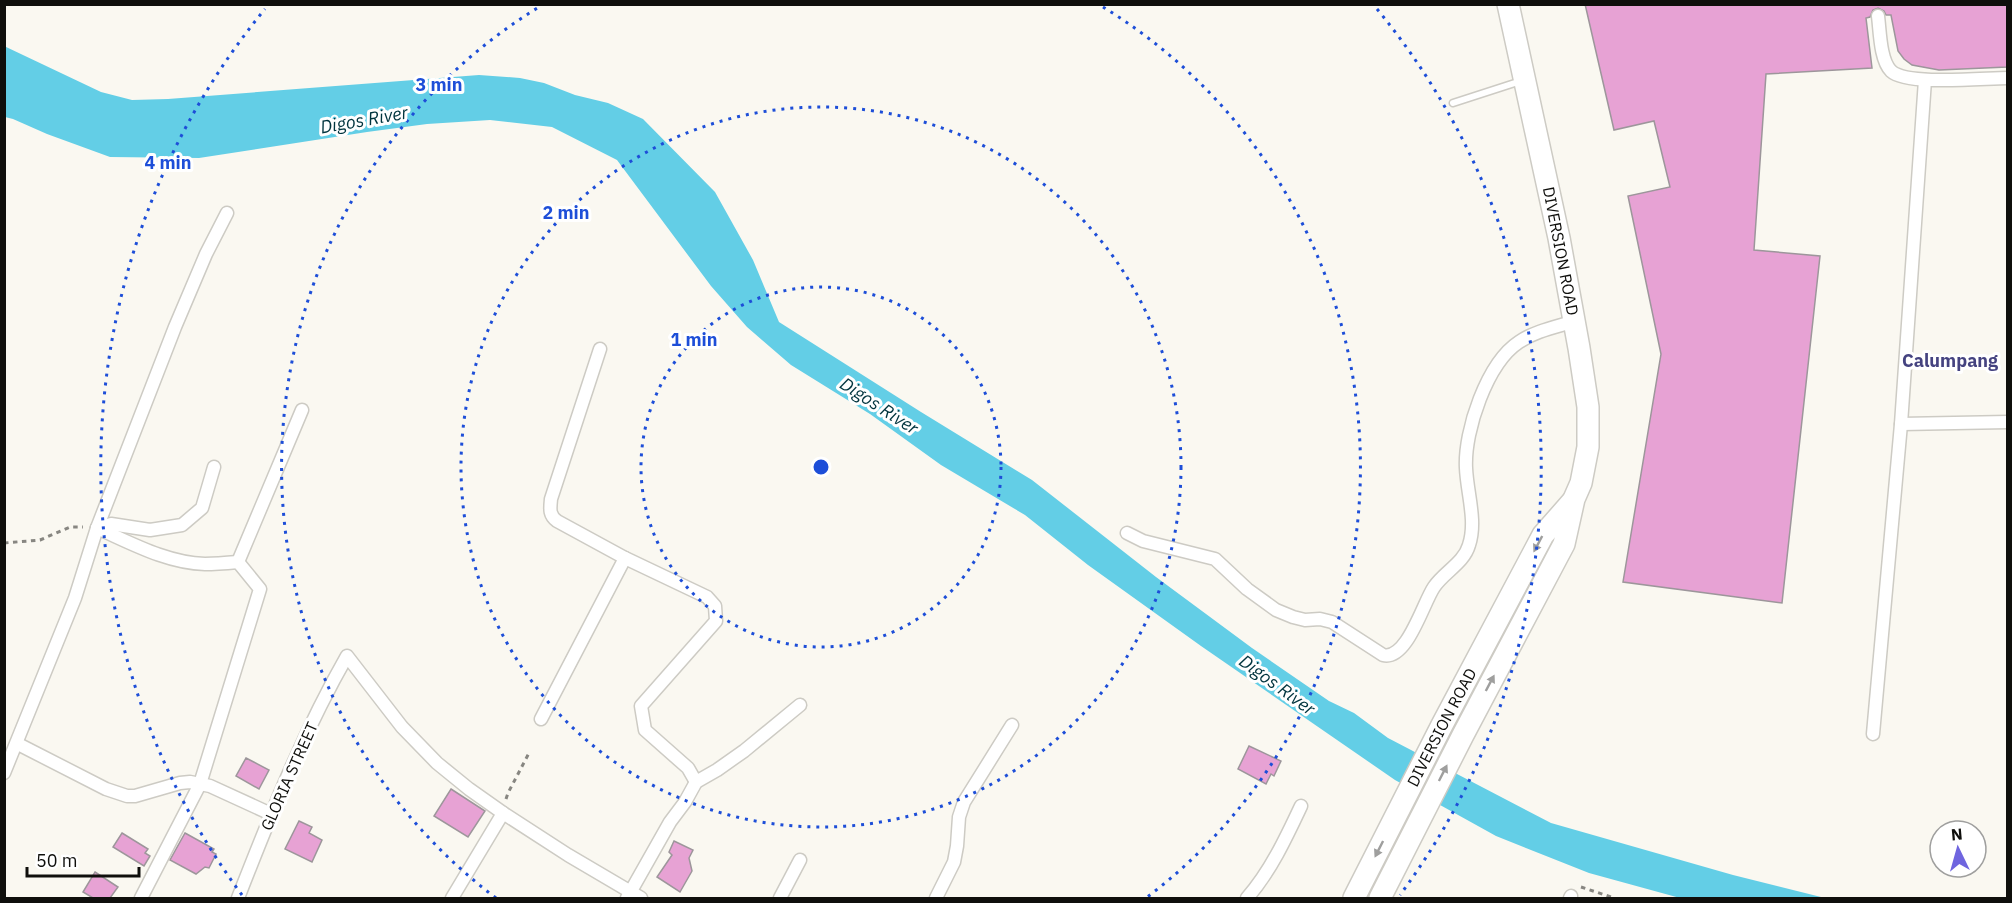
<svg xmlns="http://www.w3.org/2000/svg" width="2012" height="903" font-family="'IBM Plex Sans',sans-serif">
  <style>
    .water { fill: #63cee6 }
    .building { fill: #e7a2d4; stroke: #9d969b; stroke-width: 1.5 }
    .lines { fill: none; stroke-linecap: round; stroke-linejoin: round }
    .lane-casing { stroke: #cdcbc4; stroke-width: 9 }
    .street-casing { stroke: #cdcbc4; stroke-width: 15 }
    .highway-casing { stroke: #cdcbc4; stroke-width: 24 }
    .path { stroke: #878681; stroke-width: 3; stroke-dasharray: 4.5 4.5; stroke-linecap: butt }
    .lane { stroke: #fff; stroke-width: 6 }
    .street { stroke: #fff; stroke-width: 12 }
    .highway { stroke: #fff; stroke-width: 21 }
    .oneway { fill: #9f9f9e }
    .ring { fill: none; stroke: #1d4ed8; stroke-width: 3; stroke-dasharray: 3 6 }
    .labels { text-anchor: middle; stroke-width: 6; stroke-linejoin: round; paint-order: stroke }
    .street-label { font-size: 16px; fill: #0f0f0c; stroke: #fff }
    .water-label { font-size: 18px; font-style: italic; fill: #00343e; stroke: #fff }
    .neighbourhood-label { font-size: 18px; font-weight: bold; fill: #454380; stroke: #fff }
    .centre { fill: #1d4ed8; stroke: #fff; stroke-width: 3 }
    .ring-label { font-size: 18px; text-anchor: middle; font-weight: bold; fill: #1d4ed8; stroke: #fff; stroke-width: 6; stroke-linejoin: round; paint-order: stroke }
  </style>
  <rect width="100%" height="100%" fill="#faf8f1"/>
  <path class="water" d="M 4,46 L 101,92 L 132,100 L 168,99 L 479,75 L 520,78 L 544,83 L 575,95 L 608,103 L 643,119 L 715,192 L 753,260 L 779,322 L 921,412 L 1032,480 L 1156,577 L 1252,648 L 1329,701 L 1354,713 L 1388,738 L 1551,823 L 1733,875 L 1825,898 L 1680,898 L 1589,873 L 1496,836 L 1395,780 L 1201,646 L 1088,565 L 1025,515 L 941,465 L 870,414 L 791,365 L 747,327 L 711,286 L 617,160 L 552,127 L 490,120 L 427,124 L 367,132 L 199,158 L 110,157 L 47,134 L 13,119 L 5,117 Z"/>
  <g class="building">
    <path d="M 1585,4 L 2007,4 L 2007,67 L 1939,70 L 1912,65 L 1904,59 L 1898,51 L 1891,15 L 1886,15 L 1884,11 L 1878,8 L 1873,10 L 1870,17 L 1866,18 L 1872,68 L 1766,74 L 1754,250 L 1820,256 L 1782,603 L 1623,582 L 1661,354 L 1628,196 L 1670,187 L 1654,121 L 1614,130 Z"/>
    <path d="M 1249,746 L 1281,761 L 1274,776 L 1271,774 L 1266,784 L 1238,769 Z"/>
    <path d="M 246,758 L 269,770 L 259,789 L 236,776 Z"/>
    <path d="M 451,789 L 485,811 L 468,837 L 434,816 Z"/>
    <path d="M 299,821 L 312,827 L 309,833 L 322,840 L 312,862 L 285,849 Z"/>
    <path d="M 122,833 L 148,849 L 145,853 L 150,856 L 144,866 L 113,847 Z"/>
    <path d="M 185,833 L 214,849 L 212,852 L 216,854 L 209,868 L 205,867 L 196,874 L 170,860 Z"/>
    <path d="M 674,841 L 693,850 L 689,858 L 692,871 L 680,892 L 657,877 L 672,855 L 669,852 Z"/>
    <path d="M 95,872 L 118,887 L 110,898 L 93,898 L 83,892 Z"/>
  </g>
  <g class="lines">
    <g class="lane-casing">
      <path id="lane" d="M 1453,103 L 1521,81"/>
    </g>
    <g class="street-casing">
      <g id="street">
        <path d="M 1878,16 C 1880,31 1880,60 1891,71 C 1907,86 1984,78 2008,78"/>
        <path d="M 600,349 L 551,499 C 550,509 549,515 557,521 L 625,558"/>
        <path d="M 1901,424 L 2008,422"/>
        <path d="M 97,528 L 111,524 L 150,530 L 182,525 L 202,508 L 214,467"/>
        <path d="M 97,528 C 131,543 167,563 205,564 C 216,564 227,563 238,562"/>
        <path d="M 1127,533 L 1143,541 L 1215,559 L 1247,589 L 1276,610 L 1293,617 L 1305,620 L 1320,619 L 1332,622 L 1383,655 C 1407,661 1423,603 1434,587 C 1444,572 1464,563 1469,545 C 1477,521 1467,493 1466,468 C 1464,431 1487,363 1519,342 C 1535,331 1556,327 1575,321"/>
        <path d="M 238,562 L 302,410"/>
        <path d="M 541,719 L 625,558 L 707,597 L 715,606 L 716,621 L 641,706 L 645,730 L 688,768 L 696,782"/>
        <path d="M 1873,734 L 1901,424 L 1925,80"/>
        <path d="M 18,744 L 106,789 L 127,796 L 135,796 L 180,783 L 190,782 L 210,786 L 271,814"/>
        <path d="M 4,773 L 75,598 L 97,528 L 175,327 L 206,254 L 227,213"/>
        <path d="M 141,898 L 200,784 L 260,589 L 238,562"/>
        <path d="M 238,898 C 270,816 303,733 347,656 L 402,727 L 437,763 L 469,789 L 503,813 L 568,855 L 641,898"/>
        <path d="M 452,898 L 503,813"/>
        <path d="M 627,898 L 670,822 L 685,802 L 696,782 L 717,770 L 744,751 L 800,705"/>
        <path d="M 780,898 L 800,860"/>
        <path d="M 936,898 L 954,862 L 957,846 L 959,817 L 964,802 L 1012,725"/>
        <path d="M 1247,898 C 1270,872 1286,838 1301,806"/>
        <path d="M 1570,898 L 1571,896"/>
      </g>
    </g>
    <g class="highway-casing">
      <g id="highway">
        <path id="s1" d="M 1354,898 L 1442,725 L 1543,535 L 1572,502"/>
        <path d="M 1380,898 L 1463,735 L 1564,544 L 1574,499 L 1581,483 L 1588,447 L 1588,407 L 1579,348 L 1559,238 L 1508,4"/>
      </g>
    </g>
    <g class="path">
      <path d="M 4,543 L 40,540 L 70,527 L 83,527"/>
      <path d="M 506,799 L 508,793 L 529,753"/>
      <path d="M 1581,887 L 1614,898"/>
    </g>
    <use href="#lane" class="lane"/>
    <use href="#street" class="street"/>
    <use href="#highway" class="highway"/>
  </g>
  <defs><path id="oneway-solid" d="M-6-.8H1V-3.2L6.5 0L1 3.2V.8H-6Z" transform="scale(1.5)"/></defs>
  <g class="oneway">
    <use href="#oneway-solid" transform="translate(1538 544) rotate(118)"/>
    <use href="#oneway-solid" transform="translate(1490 683) rotate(-62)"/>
    <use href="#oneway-solid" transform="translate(1443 773) rotate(-63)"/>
    <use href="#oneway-solid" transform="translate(1379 849) rotate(117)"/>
  </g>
  <g class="ring">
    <circle cx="821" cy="467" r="180"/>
    <circle cx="821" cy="467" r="360"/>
    <path d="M496 898A540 540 0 0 1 539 7M1103 7A540 540 0 0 1 1146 898"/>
    <path d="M242 895A720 720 0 0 1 265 9M1377 9A720 720 0 0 1 1400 895"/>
  </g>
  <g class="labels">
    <g class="street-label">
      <text transform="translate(1561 251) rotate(79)" y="6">DIVERSION ROAD</text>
      <text dy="6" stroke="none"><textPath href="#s1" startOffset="192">DIVERSION ROAD</textPath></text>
      <text transform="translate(289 776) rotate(-66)" y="6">GLORIA STREET</text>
    </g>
    <g class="water-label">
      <text transform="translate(364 120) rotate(-10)" y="6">Digos River</text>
      <text transform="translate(879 406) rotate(33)" y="6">Digos River</text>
      <text transform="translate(1277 685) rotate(36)" y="6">Digos River</text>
    </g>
    <g class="neighbourhood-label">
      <text x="1950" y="367">Calumpang</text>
    </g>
  </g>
  <circle cx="821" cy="467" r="9" class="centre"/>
  <g class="ring-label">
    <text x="439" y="91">3 min</text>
    <text x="168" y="169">4 min</text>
    <text x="566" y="219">2 min</text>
    <text x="694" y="346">1 min</text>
  </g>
  <rect width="2012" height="903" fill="none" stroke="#0f0f0c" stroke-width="12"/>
  <g transform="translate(1958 849) rotate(355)"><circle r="28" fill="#ffffff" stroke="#9f9f9e" stroke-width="1.5"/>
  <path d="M0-4.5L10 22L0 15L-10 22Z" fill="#6f65df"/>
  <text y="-9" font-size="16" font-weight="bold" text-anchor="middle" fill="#0f0f0c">N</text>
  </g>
  <path d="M27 867v9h112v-9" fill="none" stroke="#0f0f0c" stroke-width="3"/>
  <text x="36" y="867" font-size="18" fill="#0f0f0c" stroke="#ffffff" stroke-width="4.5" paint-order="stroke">50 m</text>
</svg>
